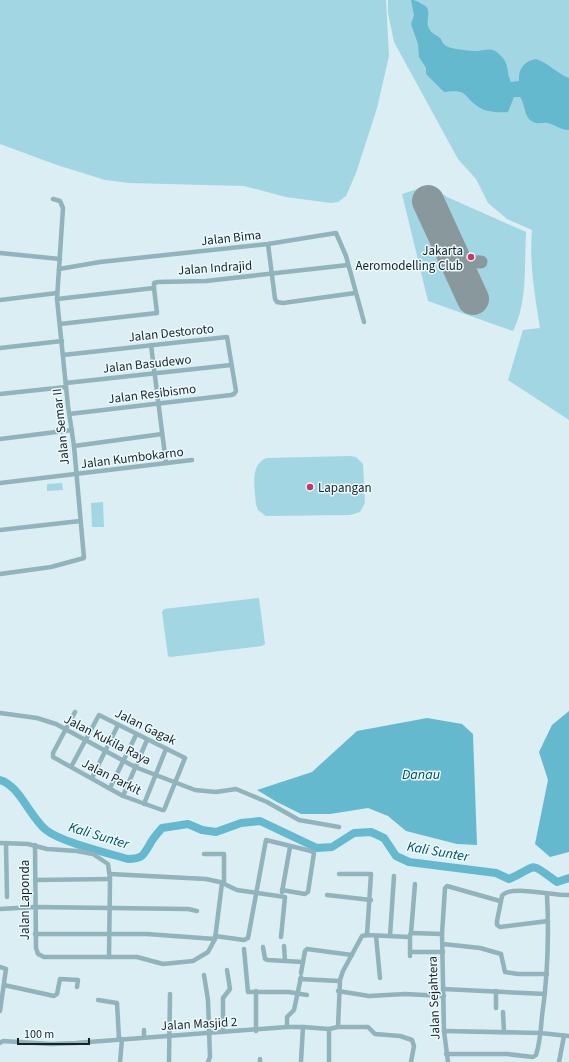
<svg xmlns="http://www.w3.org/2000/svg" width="569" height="1062" font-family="'Source Sans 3',sans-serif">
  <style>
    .green { fill: #a2d6e3 }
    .water { fill: #65b9ce }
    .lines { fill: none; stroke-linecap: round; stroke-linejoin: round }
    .river { stroke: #65b9ce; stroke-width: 8 }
    .taxiway { stroke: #89989c; stroke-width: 13 }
    .runway { stroke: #89989c; stroke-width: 32 }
    .street { stroke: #91b3bc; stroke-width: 4.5 }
    .poi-dot { fill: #c63866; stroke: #eafafe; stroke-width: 1.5 }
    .labels { text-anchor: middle; stroke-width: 3; stroke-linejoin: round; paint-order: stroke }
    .street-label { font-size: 13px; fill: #1b2224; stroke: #eafafe }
    .poi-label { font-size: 13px; fill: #1b2224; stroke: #eafafe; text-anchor: end }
    .water-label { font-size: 14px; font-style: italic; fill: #004f5e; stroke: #eafafe }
  </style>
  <rect width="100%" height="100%" fill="#daeef3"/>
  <g class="green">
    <path d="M 0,0 L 386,0 L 389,56 L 377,108 L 356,173 L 346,196 L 338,202 L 331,203 L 286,197 L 244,186 L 129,183 L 105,180 L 57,165 L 0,144 Z"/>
    <path d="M 388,0 L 569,0 L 569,420 L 508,380 L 523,330 L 540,328 C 535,296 529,263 532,230 L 507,219 L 488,203 L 476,179 L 458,159 L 394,42 L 388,13 Z"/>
    <path d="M 430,185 L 447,197 L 526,232 C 524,264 528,302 513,331 L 428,301 L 402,194 Z"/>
    <path d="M 350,456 L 356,457 L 363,464 L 365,503 L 360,512 L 350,515 L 266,516 L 258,510 L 256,505 C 255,489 249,464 267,458 Z"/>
    <path d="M 62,483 L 63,490 L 47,491 L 47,484 Z"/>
    <path d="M 103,502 L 104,527 L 92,527 L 91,503 Z"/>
    <path d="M 259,598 L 265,644 L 262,646 L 170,657 L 168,656 L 162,612 L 164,609 Z"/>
  </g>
  <g class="water">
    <path d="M 411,0 C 416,0 418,2 422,4 C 435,10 423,21 430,30 C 432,34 437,35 440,38 C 442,40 442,43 445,45 C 448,49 471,51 477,51 C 489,50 492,46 502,57 C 510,66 506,73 511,82 L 519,81 C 518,69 524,61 536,59 C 549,63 556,73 569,78 L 569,130 C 560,130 556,125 548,123 C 544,122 540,124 536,123 C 523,120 526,104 520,97 L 514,97 L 508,112 C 499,113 484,112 477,106 C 462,95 468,89 444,92 L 426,74 L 426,68 L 419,57 L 418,44 L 411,24 L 414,15 Z"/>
    <path d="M 569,711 L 569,852 L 550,857 L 535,844 L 548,780 L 539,752 L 552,725 Z"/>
    <path d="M 427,718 L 462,724 L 473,734 L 477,845 L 457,844 L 406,831 L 388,816 L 368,808 L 330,814 L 301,814 L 277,802 L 257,790 L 312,772 L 357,731 Z"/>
  </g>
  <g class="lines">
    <path class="river" d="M 0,780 C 19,785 30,817 46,830 C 61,842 107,853 128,859 C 142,859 143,856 150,844 C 153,838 158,833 162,828 L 188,824 L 202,830 L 216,832 L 241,823 L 260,821 L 317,848 L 332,847 L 354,833 L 371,832 L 384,838 L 396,856 L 409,862 L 496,873 L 509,879 C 539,866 527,860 557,882 L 569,878"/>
    <path class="taxiway" d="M 455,261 L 481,262"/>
    <path class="runway" d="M 428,201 L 473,299"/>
    <g class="street">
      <path d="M 268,244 L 275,299 L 277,302 L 283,303 L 355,293"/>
      <path d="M 0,253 L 60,259"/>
      <path d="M 59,269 L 100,262 L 268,244 L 336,233 L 346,256 L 364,322"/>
      <path d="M 57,299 L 154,288 L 154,283 L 158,282 L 206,281 L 348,265"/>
      <path d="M 0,300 L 57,293"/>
      <path d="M 60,324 L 157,313 L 154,288"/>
      <path d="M 151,345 L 166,463"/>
      <path d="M 0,348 L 62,341"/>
      <path d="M 63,355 L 227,337 L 236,391 L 234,394 L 231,395 L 69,414"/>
      <path d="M 66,383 L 231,365"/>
      <path d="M 0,394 L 66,387"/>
      <path d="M 0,439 L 72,430"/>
      <path d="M 74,446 L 162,434"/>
      <path d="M 0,483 L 192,460"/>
      <path d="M 0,530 L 80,521"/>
      <path d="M 0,574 L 51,567 L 84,558 L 74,446 L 68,406 L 57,299 L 63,208 L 60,201 L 53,199"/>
      <path d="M 0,713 L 37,718 L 56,724 L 135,767 L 195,790 L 216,792 L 236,789 L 267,802 L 299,820 L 339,827"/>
      <path d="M 71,767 L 99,715 L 185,758 L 164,810 L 162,810 L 123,796 L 53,757 L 53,753 L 75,712"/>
      <path d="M 92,778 L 118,725"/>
      <path d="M 110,788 L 136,735"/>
      <path d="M 123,796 L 147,740"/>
      <path d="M 144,804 L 166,749"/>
      <path d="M 0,843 L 28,844 L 47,849 L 77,851 L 93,854 L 108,864 L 110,879 L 109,957"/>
      <path d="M 6,843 L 7,897"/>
      <path d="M 35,845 L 36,948 L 38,954 L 44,957 L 137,957 L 163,964 L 193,961 L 208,952 L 215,939 L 222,883"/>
      <path d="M 204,854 L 224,854 L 224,883"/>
      <path d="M 110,874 L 206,879 L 220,882 L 237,890 L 285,897 L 281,937"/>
      <path d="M 339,874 L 371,874 L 367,935"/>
      <path d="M 36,880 L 110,879"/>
      <path d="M 282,892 L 290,847"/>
      <path d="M 327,895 L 371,900"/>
      <path d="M 0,909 L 35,907 L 188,909 L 197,911"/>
      <path d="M 548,921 L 500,927 L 497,925 L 497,921 L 502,896 C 509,884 554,896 569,895"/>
      <path d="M 411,933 L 415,884"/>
      <path d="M 35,934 L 147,934 L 215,939"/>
      <path d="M 215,936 L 244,940 L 248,938 L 266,840 L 311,851 L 314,853 L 308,892 L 305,894 L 282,890"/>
      <path d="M 376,936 L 380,978"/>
      <path d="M 390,936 L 394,876"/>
      <path d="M 410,936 L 410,956"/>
      <path d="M 443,944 L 480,948 L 501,954 L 505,972 L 518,974 L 547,974"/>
      <path d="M 284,946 L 285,961"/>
      <path d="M 263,947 L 265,959 L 268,960 L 303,962"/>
      <path d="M 244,949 L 248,992 L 289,992 L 307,995"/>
      <path d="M 413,952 L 443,952"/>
      <path d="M 0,967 L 6,969 L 0,1011"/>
      <path d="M 301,973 L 305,951 L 307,949 L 352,955"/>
      <path d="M 204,975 L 208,1000 L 210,1057 L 208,1062"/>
      <path d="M 300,979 L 339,981"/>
      <path d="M 4,985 L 54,996 L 57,994 L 60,979 L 78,980 L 77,987"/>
      <path d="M 443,989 L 545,994"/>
      <path d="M 338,991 L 369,996 L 405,994 L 444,996"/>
      <path d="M 496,991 L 496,1008"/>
      <path d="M 98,1000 L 117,1003 L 119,1039"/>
      <path d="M 503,1012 L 504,1032"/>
      <path d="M 287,1027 L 287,1017 L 294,1010 L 301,977"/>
      <path d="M 338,1027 L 340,980 L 343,971 L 362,936 L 367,935 L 409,937 L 411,933 L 442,934"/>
      <path d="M 256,1031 L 256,991"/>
      <path d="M 444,1031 L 540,1033 L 569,1036"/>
      <path d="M 223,1032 L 223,998 L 230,989 L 227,970"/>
      <path d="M 144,1037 L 144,1030"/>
      <path d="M 0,1043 L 3,1041 L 51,1044 L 76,1043 L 287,1027 L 303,1027 L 329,1029 L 338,1027 L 368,1027 L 375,1034 L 400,1036 L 412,1040 L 414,1046 L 411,1062"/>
      <path d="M 446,1054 L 507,1054 L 533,1057 L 536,1055 C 540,1043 541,1029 542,1016 C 548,975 549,935 547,894"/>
      <path d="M 301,1061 L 303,1027"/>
      <path d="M 120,1062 L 122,1039"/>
      <path d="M 169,1062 L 170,994"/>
      <path d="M 260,1062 L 260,1059"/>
      <path d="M 329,1062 L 329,1029"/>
      <path d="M 448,1062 L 444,1031 L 442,934 L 445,888 L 447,886 L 500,901"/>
      <path d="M 559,1062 L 564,1036"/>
    </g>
  </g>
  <g class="poi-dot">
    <circle cx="471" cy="257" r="4"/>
    <circle cx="310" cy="487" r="4"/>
  </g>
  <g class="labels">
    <g class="street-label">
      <text transform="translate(231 237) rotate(-6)" y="5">Jalan Bima</text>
      <text transform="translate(215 267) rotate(-4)" y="5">Jalan Indrajid</text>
      <text transform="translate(171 332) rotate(-6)" y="5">Jalan Destoroto</text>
      <text transform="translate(147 363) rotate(-6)" y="5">Jalan Basudewo</text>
      <text transform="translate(152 393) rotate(-7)" y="5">Jalan Resibismo</text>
      <text transform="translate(60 427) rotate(-96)" y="5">Jalan Semar II</text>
      <text transform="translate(132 457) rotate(-7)" y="5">Jalan Kumbokarno</text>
      <text transform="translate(146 726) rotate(26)" y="5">Jalan Gagak</text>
      <text transform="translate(108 739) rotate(27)" y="5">Jalan Kukila Raya</text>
      <text transform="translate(112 776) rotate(27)" y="5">Jalan Parkit</text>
      <text transform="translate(24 900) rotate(-90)" y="5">Jalan Laponda</text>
      <text transform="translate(433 998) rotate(-92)" y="5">Jalan Sejahtera</text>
      <text transform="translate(199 1023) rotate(-3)" y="5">Jalan Masjid 2</text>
    </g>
    <g class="poi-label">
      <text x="463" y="255">Jakarta<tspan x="463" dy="15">Aeromodelling Club</tspan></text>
      <text x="318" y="492" text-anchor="start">Lapangan</text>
    </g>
    <g class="water-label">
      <text x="421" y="779">Danau</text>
      <text transform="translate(99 835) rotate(17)" y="5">Kali Sunter</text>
      <text transform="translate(438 851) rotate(10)" y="5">Kali Sunter</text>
    </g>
  </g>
  <path d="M18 1038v6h71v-6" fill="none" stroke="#1b2224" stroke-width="2"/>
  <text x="24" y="1038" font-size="12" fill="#1b2224" stroke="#eafafe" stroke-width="3" paint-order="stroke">100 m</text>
</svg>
